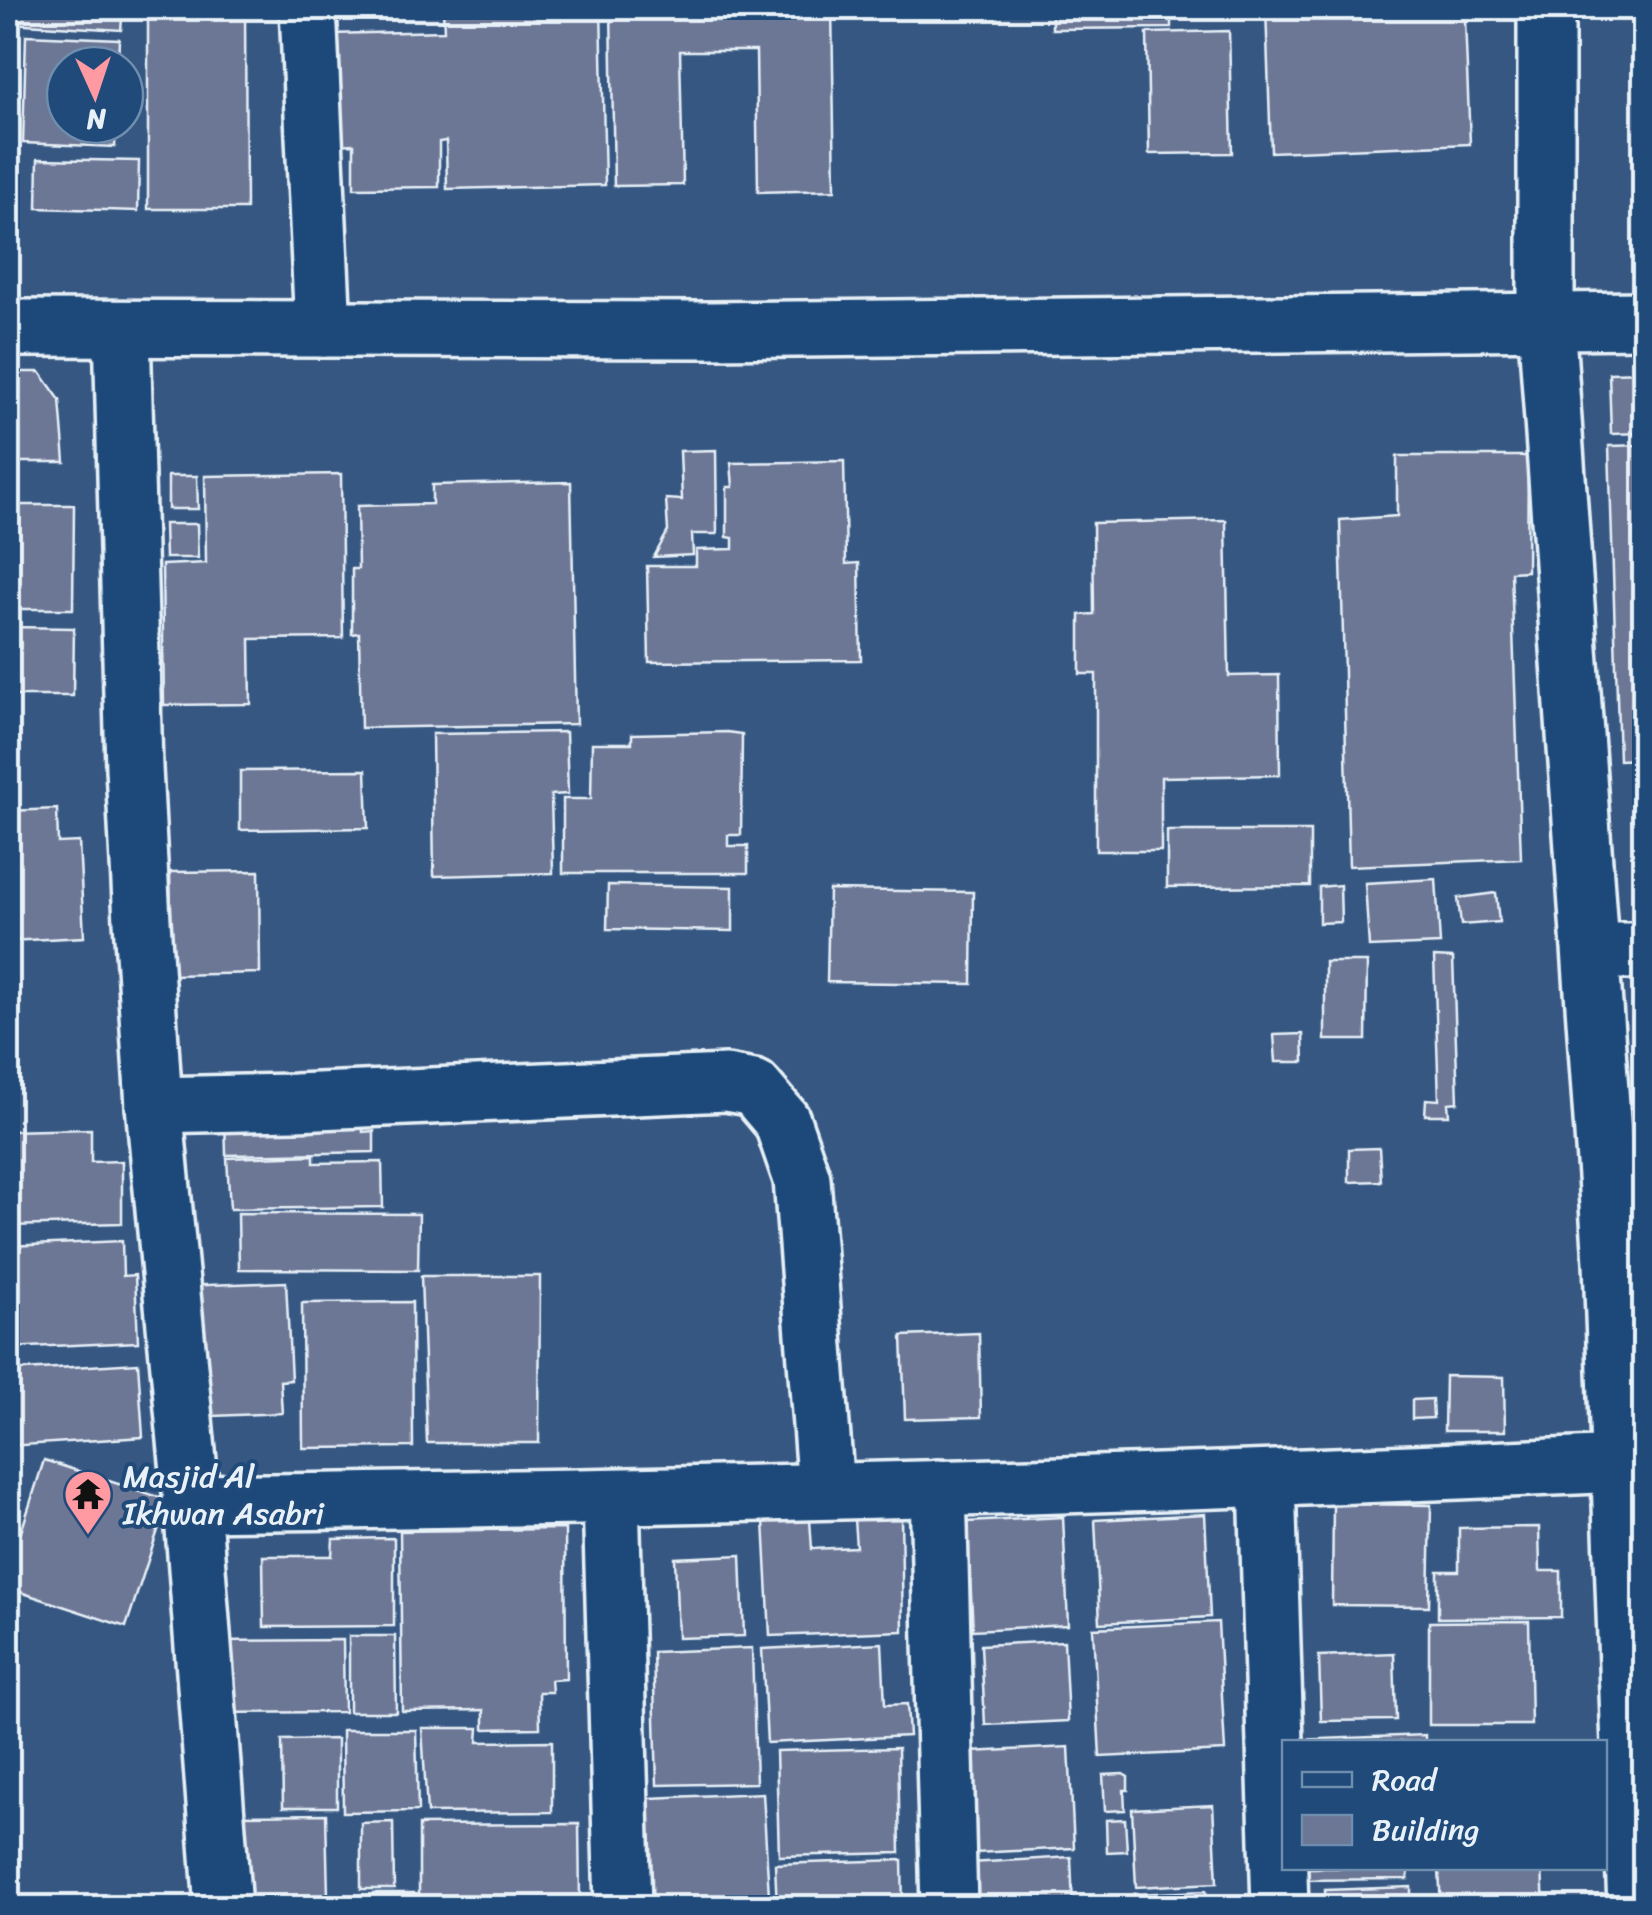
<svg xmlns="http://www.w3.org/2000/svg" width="1652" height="1915" font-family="Sriracha,sans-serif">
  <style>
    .building { fill: #6c7695; stroke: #e8f1f8; stroke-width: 2.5 }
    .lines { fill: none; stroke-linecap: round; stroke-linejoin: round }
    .street-casing { stroke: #e8f1f8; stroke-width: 62 }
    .secondary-casing { stroke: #e8f1f8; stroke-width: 62 }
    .street { stroke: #1f4a7a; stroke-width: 55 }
    .secondary { stroke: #1f4a7a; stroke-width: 55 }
    .labels { text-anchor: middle; stroke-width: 8; stroke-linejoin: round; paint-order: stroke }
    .poi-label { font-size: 32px; fill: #e8f1f8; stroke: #1f4a7a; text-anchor: start }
  </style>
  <rect width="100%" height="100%" fill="#365782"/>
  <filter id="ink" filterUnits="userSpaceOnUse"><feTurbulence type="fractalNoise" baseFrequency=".01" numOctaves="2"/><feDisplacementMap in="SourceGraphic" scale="20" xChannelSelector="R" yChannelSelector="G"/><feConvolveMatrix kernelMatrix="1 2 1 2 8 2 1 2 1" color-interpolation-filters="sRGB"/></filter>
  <g filter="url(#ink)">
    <g class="building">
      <path d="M 12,8 L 123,8 L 121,30 L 10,23 Z"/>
      <path d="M 148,8 L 245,8 L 246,209 L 148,209 Z"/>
      <path d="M 443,8 L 601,8 L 605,185 L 447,189 L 446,141 L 439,142 L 439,187 L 354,188 L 354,144 L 333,145 L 330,34 L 444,31 Z"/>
      <path d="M 611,8 L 832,8 L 835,190 L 758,192 L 756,51 L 680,51 L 683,185 L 614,186 Z"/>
      <path d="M 1052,8 L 1171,8 L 1171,28 L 1052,29 Z"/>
      <path d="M 1266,8 L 1479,8 L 1480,18 L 1465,19 L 1470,144 L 1271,152 Z"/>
      <path d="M 1229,31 L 1232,153 L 1149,154 L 1147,33 Z"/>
      <path d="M 8,35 L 12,35 L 9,185 L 8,185 Z"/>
      <path d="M 26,35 L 119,39 L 118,65 L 65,65 L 65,125 L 116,125 L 115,147 L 23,143 Z"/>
      <path d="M 38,159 L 139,161 L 138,211 L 37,208 Z"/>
      <path d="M 8,372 L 40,372 L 60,400 L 65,462 L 8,462 Z"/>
      <path d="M 1644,372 L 1644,433 L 1611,434 L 1609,373 Z"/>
      <path d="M 1644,445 L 1644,759 L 1619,760 L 1609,446 Z"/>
      <path d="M 716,450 L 717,534 L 692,534 L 693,555 L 654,557 L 668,531 L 666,499 L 682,500 L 680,451 Z"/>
      <path d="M 1397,456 L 1528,456 L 1527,571 L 1511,572 L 1521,859 L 1349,866 L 1340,520 L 1397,516 Z"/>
      <path d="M 844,461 L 846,564 L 859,563 L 861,660 L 649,662 L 647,566 L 696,566 L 696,550 L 733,549 L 733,538 L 727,537 L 727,487 L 733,487 L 731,463 Z"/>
      <path d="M 341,474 L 343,638 L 250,639 L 251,704 L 164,705 L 162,565 L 206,563 L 205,476 Z"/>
      <path d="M 168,476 L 197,476 L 198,509 L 168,509 Z"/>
      <path d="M 571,482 L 576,724 L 361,728 L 359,633 L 352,634 L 352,569 L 358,569 L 357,506 L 432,504 L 432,485 Z"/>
      <path d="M 8,505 L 74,505 L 73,609 L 8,609 Z"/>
      <path d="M 1226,520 L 1229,676 L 1279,675 L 1280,775 L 1161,777 L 1161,851 L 1096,851 L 1096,674 L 1080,674 L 1080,615 L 1094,614 L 1093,523 Z"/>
      <path d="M 164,524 L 197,524 L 198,558 L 165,558 Z"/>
      <path d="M 8,627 L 74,628 L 73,696 L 8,696 Z"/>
      <path d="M 566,732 L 568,794 L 551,795 L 553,873 L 434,876 L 432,734 Z"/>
      <path d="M 727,732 L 742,734 L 741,835 L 728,835 L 728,846 L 748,846 L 748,873 L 563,873 L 563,799 L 591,799 L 592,743 L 632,743 L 632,734 Z"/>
      <path d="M 366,770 L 368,828 L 240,830 L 240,771 Z"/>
      <path d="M 57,809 L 58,843 L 79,842 L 84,937 L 9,941 L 11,977 L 8,977 L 8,811 Z"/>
      <path d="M 1167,831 L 1310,831 L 1310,886 L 1167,887 Z"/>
      <path d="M 259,871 L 260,973 L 172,975 L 170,872 Z"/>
      <path d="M 1436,879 L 1440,944 L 1369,947 L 1365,883 Z"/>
      <path d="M 608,885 L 733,887 L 733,931 L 607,929 Z"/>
      <path d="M 1340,885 L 1341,922 L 1319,923 L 1319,887 Z"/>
      <path d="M 829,890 L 973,892 L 972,984 L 827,982 Z"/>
      <path d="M 1496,893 L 1499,922 L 1461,925 L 1458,898 Z"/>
      <path d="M 1434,957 L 1453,958 L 1458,1102 L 1448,1103 L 1449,1115 L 1425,1115 L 1426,1099 L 1439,1100 Z"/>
      <path d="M 1325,962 L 1367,962 L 1366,1040 L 1325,1040 Z"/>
      <path d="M 1303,1034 L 1304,1062 L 1276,1062 L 1274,1035 Z"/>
      <path d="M 225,1115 L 363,1117 L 363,1132 L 374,1131 L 374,1152 L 226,1155 Z"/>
      <path d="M 91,1129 L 91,1162 L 122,1161 L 122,1223 L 8,1226 L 8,1131 Z"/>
      <path d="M 1379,1148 L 1381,1181 L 1349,1182 L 1349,1149 Z"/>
      <path d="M 314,1155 L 314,1163 L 382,1162 L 383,1207 L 230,1209 L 227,1158 Z"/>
      <path d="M 238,1213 L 419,1214 L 418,1270 L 239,1269 Z"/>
      <path d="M 122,1241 L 123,1276 L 135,1275 L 138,1342 L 8,1348 L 8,1246 Z"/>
      <path d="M 421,1276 L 540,1276 L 539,1443 L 427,1443 Z"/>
      <path d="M 286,1282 L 291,1380 L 280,1381 L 282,1413 L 189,1417 L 182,1286 Z"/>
      <path d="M 412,1302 L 413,1447 L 303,1448 L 302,1303 Z"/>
      <path d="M 979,1333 L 981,1417 L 905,1419 L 902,1336 Z"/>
      <path d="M 138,1363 L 143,1437 L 8,1446 L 8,1371 Z"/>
      <path d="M 1445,1376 L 1504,1377 L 1505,1431 L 1444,1431 Z"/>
      <path d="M 1432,1399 L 1433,1418 L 1412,1419 L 1412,1400 Z"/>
      <path d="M 44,1460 L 168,1500 L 126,1627 L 8,1588 L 8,1573 Z"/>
      <path d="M 1333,1504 L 1431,1505 L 1429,1606 L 1332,1605 Z"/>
      <path d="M 1205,1514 L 1210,1617 L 1100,1623 L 1095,1520 Z"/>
      <path d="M 901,1517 L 903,1631 L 770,1636 L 764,1521 L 810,1520 L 812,1549 L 856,1547 L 854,1519 Z"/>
      <path d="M 1063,1517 L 1068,1625 L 973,1630 L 967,1522 Z"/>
      <path d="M 1539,1527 L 1540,1571 L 1561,1571 L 1561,1617 L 1438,1618 L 1438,1571 L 1459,1571 L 1459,1528 Z"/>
      <path d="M 565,1529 L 566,1679 L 551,1680 L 552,1692 L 539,1692 L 540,1728 L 484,1729 L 484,1710 L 402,1711 L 400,1531 Z"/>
      <path d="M 394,1538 L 394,1626 L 264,1627 L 263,1556 L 332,1556 L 333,1539 Z"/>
      <path d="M 741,1555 L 744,1636 L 678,1638 L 675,1558 Z"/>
      <path d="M 1529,1621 L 1531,1725 L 1429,1725 L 1429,1622 Z"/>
      <path d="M 1218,1622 L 1225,1751 L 1100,1757 L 1093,1628 Z"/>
      <path d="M 349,1636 L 395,1636 L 396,1712 L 349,1712 Z"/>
      <path d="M 343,1640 L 344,1712 L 217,1713 L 217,1641 Z"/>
      <path d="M 1064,1641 L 1068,1721 L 985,1725 L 981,1645 Z"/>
      <path d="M 882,1643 L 885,1705 L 907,1704 L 909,1736 L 767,1743 L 762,1649 Z"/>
      <path d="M 752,1648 L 756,1783 L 657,1785 L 653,1652 Z"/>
      <path d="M 1394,1653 L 1396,1720 L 1321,1721 L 1319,1656 Z"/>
      <path d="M 422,1728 L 479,1728 L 478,1742 L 552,1741 L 552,1812 L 427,1813 Z"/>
      <path d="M 342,1730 L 416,1730 L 418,1811 L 343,1812 Z"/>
      <path d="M 1425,1735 L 1425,1742 L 1296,1742 L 1296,1740 Z"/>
      <path d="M 337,1739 L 337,1807 L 283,1807 L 282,1740 Z"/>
      <path d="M 1069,1747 L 1074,1848 L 955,1854 L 950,1753 Z"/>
      <path d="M 898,1748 L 900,1853 L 779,1856 L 776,1751 Z"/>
      <path d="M 1123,1774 L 1128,1777 L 1128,1790 L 1124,1790 L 1125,1810 L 1105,1811 L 1103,1775 Z"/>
      <path d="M 763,1793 L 769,1896 L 631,1901 L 627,1799 Z"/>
      <path d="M 1213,1805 L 1217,1883 L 1136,1887 L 1132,1809 Z"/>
      <path d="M 326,1814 L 328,1896 L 240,1897 L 239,1815 Z"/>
      <path d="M 1125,1819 L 1127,1851 L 1107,1852 L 1106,1820 Z"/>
      <path d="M 393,1822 L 394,1889 L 361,1889 L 361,1823 Z"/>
      <path d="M 579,1824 L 580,1901 L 419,1903 L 419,1825 Z"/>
      <path d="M 1071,1857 L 1073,1908 L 956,1908 L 953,1864 Z"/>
      <path d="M 902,1860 L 903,1908 L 777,1908 L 775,1864 Z"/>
      <path d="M 1290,1868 L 1408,1868 L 1408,1879 L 1290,1880 Z"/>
      <path d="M 1542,1868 L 1544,1908 L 1441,1908 L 1439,1869 Z"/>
      <path d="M 1411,1887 L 1411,1908 L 1326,1908 L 1325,1890 Z"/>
      <path d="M 1206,1891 L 1207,1908 L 1135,1908 L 1134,1894 Z"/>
      <path d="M 373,1893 L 414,1893 L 415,1908 L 373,1908 Z"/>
    </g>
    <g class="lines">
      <g class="street-casing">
        <g id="street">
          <path d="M 308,8 L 323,329"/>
          <path d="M 1546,8 L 1546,320 L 1612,1262 L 1636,1908"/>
          <path d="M 122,330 L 134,768 L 142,921 L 154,1105 L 192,1503 L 223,1908"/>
          <path d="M 1592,951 L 1644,951"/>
          <path d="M 154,1105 L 295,1102 L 726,1083 L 754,1088 L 782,1121 L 802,1179 L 826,1490"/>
          <path d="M 1267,1480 L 1280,1908"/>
          <path d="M 938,1488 L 949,1908"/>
          <path d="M 611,1498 L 623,1908"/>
          <path d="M 192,1503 C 668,1497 1145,1486 1620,1464"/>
        </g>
      </g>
      <g class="secondary-casing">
        <path id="secondary" d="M 8,328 L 712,330 L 1644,320"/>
      </g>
      <use href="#street" class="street"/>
      <use href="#secondary" class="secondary"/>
    </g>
  </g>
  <defs>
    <g id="temple-pin" transform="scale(2.5)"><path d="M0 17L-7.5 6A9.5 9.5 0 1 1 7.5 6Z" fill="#ff9aa2" stroke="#1f4a7a"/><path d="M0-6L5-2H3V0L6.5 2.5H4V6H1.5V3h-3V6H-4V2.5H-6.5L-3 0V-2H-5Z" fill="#111"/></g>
  </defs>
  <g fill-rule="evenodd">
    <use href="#temple-pin" x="88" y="1494"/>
  </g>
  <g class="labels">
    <g class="poi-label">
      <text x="123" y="1487">Masjid Al<tspan x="123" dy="37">Ikhwan Asabri</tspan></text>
    </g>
  </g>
  <rect width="1652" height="1915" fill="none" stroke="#1f4a7a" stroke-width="40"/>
  <rect x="20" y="20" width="1612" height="1875" fill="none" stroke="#e8f1f8" stroke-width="4" filter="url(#ink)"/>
  <rect x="1282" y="1740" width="325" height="130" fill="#1f4a7a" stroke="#6f8dac" stroke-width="2.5"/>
  <rect x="1302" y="1772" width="50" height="15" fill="#1f4a7a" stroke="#6f8dac" stroke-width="2.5"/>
  <text x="1372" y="1790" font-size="30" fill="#e8f1f8">Road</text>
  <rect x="1302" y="1815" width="50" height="30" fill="#6c7695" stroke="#6f8dac" stroke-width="2.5"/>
  <text x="1372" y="1840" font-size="30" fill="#e8f1f8">Building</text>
  <g transform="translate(95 95) rotate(177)"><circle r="48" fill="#1f4a7a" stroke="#6f8dac" stroke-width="2.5"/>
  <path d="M0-8L18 38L0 25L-18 38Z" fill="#ff9aa2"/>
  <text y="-15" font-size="28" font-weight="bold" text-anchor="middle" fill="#e8f1f8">N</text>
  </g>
</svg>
